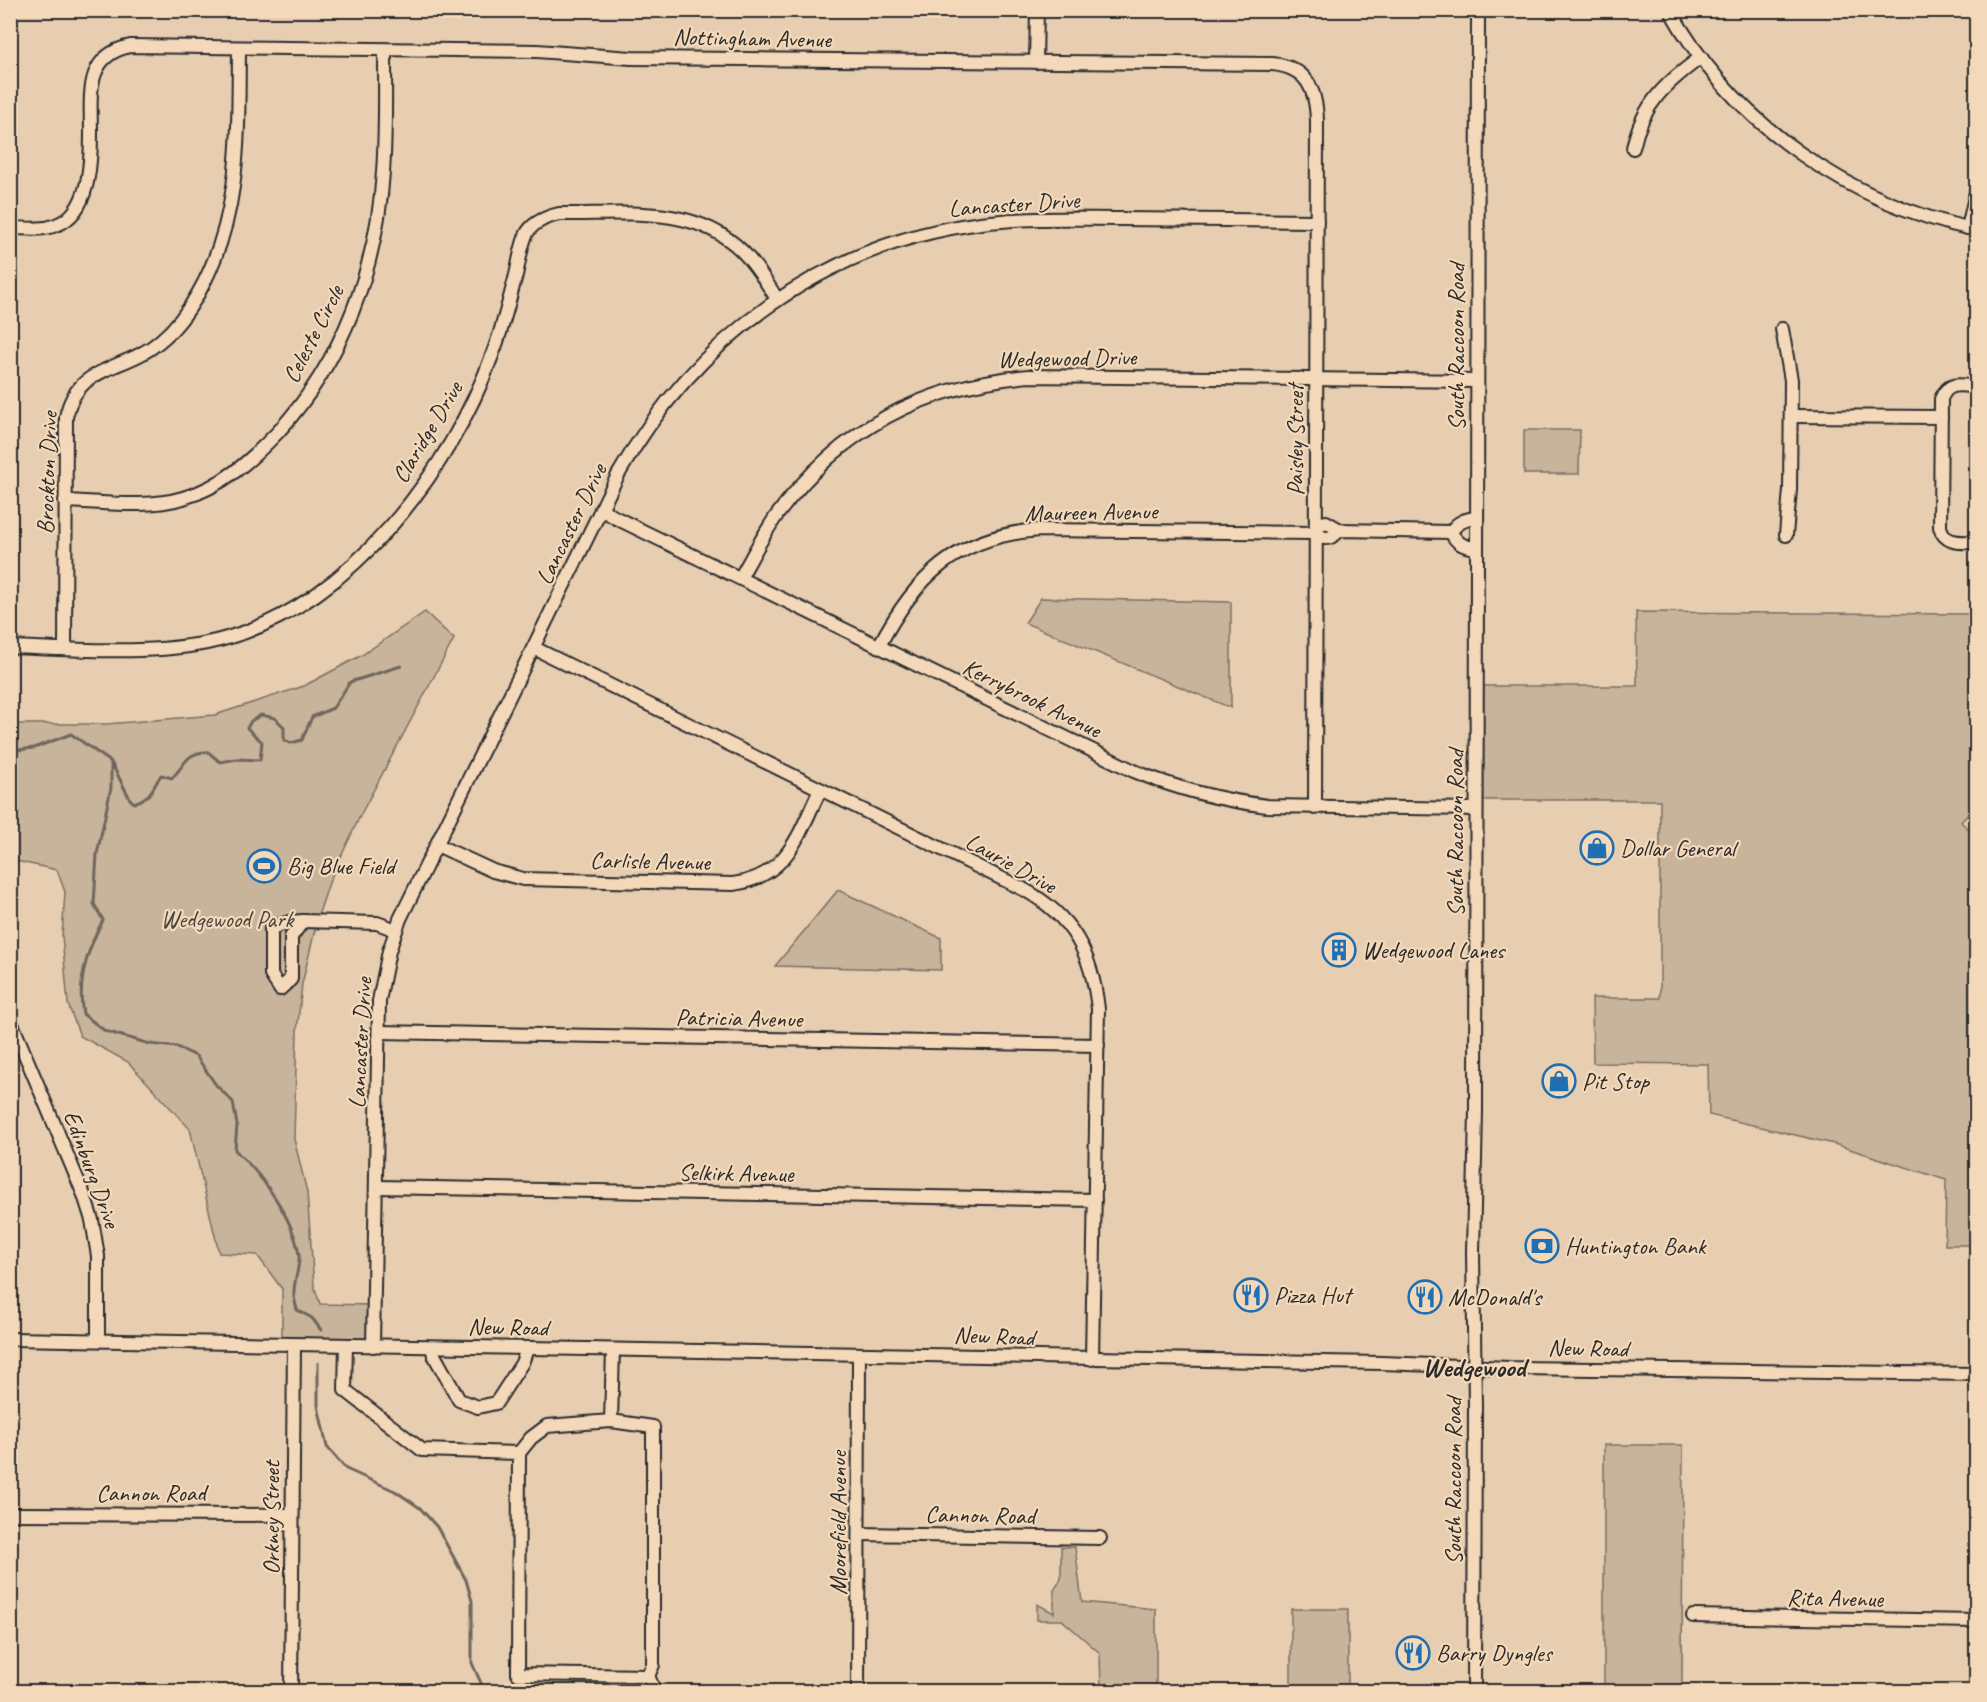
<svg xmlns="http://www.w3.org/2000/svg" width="1987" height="1702" font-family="Caveat,sans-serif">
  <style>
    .green { fill: #c8b39b; stroke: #7a6f63; stroke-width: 1.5 }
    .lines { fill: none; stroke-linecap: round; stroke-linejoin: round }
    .stream { stroke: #6f665c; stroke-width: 3 }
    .minor-casing { stroke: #2b2b2b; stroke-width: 16 }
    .minor { stroke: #f3d9ba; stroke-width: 12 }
    .labels { text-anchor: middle; stroke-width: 4.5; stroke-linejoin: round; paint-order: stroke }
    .street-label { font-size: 24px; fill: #2b2b2b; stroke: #f3d9ba }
    .poi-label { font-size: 24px; fill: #2b2b2b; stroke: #f3d9ba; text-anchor: start }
    .park-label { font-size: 24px; fill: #4a4641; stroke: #f3d9ba }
    .quarter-label { font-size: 27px; font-weight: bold; fill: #2b2b2b; stroke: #f3d9ba }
  </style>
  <rect width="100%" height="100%" fill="#e7ceb1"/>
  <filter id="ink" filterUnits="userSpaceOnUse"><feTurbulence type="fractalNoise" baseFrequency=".0167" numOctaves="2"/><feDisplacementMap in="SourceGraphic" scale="12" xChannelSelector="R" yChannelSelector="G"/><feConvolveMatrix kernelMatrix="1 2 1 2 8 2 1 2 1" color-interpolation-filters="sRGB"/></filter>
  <g filter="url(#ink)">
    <g class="green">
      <path d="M 1524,430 L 1580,430 L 1579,474 L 1524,474 Z"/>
      <path d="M 1041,598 L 1231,602 L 1231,708 L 1025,623 Z"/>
      <path d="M 425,612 L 454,639 L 361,814 L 330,880 L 319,913 L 302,984 L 297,1032 L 294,1139 L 307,1192 L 314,1285 L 320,1304 L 373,1305 L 373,1346 L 282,1345 L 282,1289 L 257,1255 L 219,1253 L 190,1129 L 128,1062 L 80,1036 L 68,1004 L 62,936 L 65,892 L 57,870 L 11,860 L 10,724 L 106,724 L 215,715 L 304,686 L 362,655 Z"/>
      <path d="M 1636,612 L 1976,614 L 1976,806 L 1961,822 L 1976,836 L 1976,1245 L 1945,1245 L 1946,1180 L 1834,1144 L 1709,1115 L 1708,1064 L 1593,1063 L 1592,998 L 1660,998 L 1660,800 L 1476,800 L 1476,686 L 1637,686 Z"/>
      <path d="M 838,890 L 941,938 L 941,970 L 775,966 Z"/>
      <path d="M 1604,1445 L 1683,1445 L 1682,1691 L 1604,1691 Z"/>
      <path d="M 1061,1547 L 1075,1547 L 1082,1602 L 1156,1609 L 1156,1691 L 1101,1691 L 1100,1653 L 1062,1620 L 1037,1620 L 1037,1604 L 1054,1613 L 1054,1590 L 1061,1579 Z"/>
      <rect x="1291" y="1609" width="57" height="82"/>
    </g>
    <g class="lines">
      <g class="stream">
        <path d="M 10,751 L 34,748 L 71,734 L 111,762 L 111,788 L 97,854 L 94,904 L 103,920 C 88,948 77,982 83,1014 L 105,1031 L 150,1044 L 177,1047 L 196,1056 L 216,1085 L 233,1102 L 237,1125 L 235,1150 C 262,1175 293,1217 299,1255 C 300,1267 294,1280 294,1292 C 293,1297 296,1304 297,1310 L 312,1318 L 321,1330"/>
        <path d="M 112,764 L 130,799 L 134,803 C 153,796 151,790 161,775 L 172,778 C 186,764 186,752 208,752 L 220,762 L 237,759 L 260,760 L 262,742 L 247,728 L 251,721 L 261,715 L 275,718 L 284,727 L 284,740 L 291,743 L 302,740 L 312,717 L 333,708 L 350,682 L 401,666"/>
        <path d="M 318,1363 L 318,1406 L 327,1447 L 346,1469 L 395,1491 L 420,1508 L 437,1527 L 466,1580 L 472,1601 L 472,1663 L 485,1692"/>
      </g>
      <g class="minor-casing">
        <g id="minor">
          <path d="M 1670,10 C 1734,125 1850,203 1976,230"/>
          <path d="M 1036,62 L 1037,10"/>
          <path d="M 1633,148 C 1643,102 1666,84 1701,57"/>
          <path d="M 10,228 C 25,228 42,231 56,225 C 90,213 91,162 91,132 C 91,96 84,56 130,46 L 537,51 L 631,58 L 1272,64 C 1307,67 1316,89 1317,121 L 1315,808"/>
          <path d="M 1968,228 L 1976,192"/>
          <path d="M 1782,329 L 1791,380 L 1790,490 L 1786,535"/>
          <path d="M 1976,387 C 1960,385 1948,381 1941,399 L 1940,527 C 1945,545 1961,542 1976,542"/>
          <path d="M 1791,416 L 1941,417"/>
          <path d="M 65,501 C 103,502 146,509 183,498 C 222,487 250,461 278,432 C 343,361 377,267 383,172 C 386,131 385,90 385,50"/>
          <path d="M 601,509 L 616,518 L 1134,771 C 1177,789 1220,800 1267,806 L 1476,809"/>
          <path d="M 1317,532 L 1320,524 L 1326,522 L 1340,530"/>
          <path d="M 1451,532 C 1457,544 1464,547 1477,548"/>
          <path d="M 1316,533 C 1325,542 1332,538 1340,530 L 1451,532 C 1457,522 1465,519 1477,518"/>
          <path d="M 740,578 C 752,557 763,535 777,515 C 841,428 922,386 1029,376 L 1476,381"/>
          <path d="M 879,646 C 915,577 957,536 1039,530 L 1316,533"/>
          <path d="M 10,647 C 79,649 162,657 227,638 C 351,603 451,470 493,353 C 503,327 509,301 516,275 C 519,262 521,247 526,235 C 532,222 546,217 559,214 C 620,215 694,203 742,251 C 756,265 767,283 777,299"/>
          <path d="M 65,648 L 66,417 C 77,363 125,372 160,341 C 176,328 189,310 199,292 C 242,215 238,133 239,48"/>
          <path d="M 534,648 L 1023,889 C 1073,916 1092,954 1098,1009 L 1092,1359"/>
          <path d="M 437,845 L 493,871 L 523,879 L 733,884 C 788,877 799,833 820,790"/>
          <path d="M 303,921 L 291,937 L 291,979 L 280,989 L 271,975 L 271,928 L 289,922 Z"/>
          <path d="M 303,921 L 377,923 L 396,930"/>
          <path d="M 10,1019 L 84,1195 L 92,1220 L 98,1256 L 98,1340"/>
          <path d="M 379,1032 L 1098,1045"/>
          <path d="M 376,1187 L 1095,1200"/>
          <path d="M 10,1339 L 1382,1363 L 1510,1368 L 1976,1374"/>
          <path d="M 346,1345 L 345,1390 L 422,1450 L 519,1453 L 531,1438 L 547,1426 L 611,1421 L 653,1427 L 653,1665 L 648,1676 L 518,1674 L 519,1453"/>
          <path d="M 373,1346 L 379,1001 L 389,951 L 400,919 L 618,475 C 695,338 824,244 981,223 C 1027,217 1075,219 1121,219 C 1187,220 1252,220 1317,221"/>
          <path d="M 432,1347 L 434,1355 L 459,1400 L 478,1407 L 496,1403 L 522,1363 L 527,1349"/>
          <path d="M 611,1421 L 613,1350"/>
          <path d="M 10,1514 L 292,1515"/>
          <path d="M 859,1534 L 1100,1538"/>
          <path d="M 1693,1616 L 1976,1621"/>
          <path d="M 648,1676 L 655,1692"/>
          <path d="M 291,1692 L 294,1345"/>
          <path d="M 858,1692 L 859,1355"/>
          <path d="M 1474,1692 L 1475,1407 L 1473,1252 L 1476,1111 L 1478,10"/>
        </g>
      </g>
      <use href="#minor" class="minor"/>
    </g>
  </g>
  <defs>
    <g id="shop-ring" transform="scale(1.725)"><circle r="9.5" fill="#f3d9ba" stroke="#1f6fb2" stroke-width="1.5"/><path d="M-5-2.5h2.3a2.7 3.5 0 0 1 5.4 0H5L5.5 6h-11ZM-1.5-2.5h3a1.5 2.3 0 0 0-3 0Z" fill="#1f6fb2"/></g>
    <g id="stadium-ring" transform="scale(1.725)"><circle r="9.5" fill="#f3d9ba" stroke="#1f6fb2" stroke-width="1.5"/><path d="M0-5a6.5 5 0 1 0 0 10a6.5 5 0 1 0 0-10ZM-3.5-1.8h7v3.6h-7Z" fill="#1f6fb2"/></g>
    <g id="building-ring" transform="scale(1.725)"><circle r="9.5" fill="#f3d9ba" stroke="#1f6fb2" stroke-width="1.5"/><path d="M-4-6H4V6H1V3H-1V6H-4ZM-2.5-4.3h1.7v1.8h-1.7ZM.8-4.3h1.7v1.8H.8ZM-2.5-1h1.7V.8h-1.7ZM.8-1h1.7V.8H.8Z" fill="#1f6fb2"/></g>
    <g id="bank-ring" transform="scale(1.725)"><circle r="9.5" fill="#f3d9ba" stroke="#1f6fb2" stroke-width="1.5"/><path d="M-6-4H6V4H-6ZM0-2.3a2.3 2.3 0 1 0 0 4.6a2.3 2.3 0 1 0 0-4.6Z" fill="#1f6fb2"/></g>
    <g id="restaurant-ring" transform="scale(1.725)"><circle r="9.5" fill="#f3d9ba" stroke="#1f6fb2" stroke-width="1.5"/><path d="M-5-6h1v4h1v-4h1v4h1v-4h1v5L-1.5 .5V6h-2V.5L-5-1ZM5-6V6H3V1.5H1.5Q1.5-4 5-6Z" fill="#1f6fb2"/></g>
  </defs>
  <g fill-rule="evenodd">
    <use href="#shop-ring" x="1597" y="848"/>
    <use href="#stadium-ring" x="264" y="866"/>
    <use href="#building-ring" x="1339" y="950"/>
    <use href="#shop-ring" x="1559" y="1081"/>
    <use href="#bank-ring" x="1542" y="1246"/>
    <use href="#restaurant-ring" x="1251" y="1295"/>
    <use href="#restaurant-ring" x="1425" y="1297"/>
    <use href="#restaurant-ring" x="1413" y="1653"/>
  </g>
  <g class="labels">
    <g class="street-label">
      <text transform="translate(752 38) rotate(1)" y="8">Nottingham Avenue</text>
      <text transform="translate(1014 204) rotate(-4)" y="8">Lancaster Drive</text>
      <text transform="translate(313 334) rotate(-63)" y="8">Celeste Circle</text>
      <text transform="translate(1456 347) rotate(-90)" y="8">South Raccoon Road</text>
      <text transform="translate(1067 358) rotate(-1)" y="8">Wedgewood Drive</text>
      <text transform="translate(427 432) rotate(-59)" y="8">Claridge Drive</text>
      <text transform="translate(1295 440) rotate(-90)" y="8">Paisley Street</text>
      <text transform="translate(47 473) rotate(-88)" y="8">Brockton Drive</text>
      <text transform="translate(1091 512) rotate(-1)" y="8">Maureen Avenue</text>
      <text transform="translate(571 524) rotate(-64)" y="8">Lancaster Drive</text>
      <text transform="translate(1032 698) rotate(26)" y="8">Kerrybrook Avenue</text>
      <text transform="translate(1455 833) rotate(-90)" y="8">South Raccoon Road</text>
      <text transform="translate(650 861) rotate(1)" y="8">Carlisle Avenue</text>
      <text transform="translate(1011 863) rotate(29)" y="8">Laurie Drive</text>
      <text transform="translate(739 1018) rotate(1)" y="8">Patricia Avenue</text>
      <text transform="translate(360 1043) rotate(-87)" y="8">Lancaster Drive</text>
      <text transform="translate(92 1169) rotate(70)" y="8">Edinburg Drive</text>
      <text transform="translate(736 1173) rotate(1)" y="8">Selkirk Avenue</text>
      <text transform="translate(508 1327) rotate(1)" y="8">New Road</text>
      <text transform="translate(994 1336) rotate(2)" y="8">New Road</text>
      <text transform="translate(1588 1348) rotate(1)" y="8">New Road</text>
      <text transform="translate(1453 1481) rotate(-90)" y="8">South Raccoon Road</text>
      <text x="151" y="1501">Cannon Road</text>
      <text transform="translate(980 1515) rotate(1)" y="8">Cannon Road</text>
      <text transform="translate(271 1518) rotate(-90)" y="8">Orkney Street</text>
      <text transform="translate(838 1523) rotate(-90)" y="8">Moorefield Avenue</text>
      <text transform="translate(1835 1598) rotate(1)" y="8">Rita Avenue</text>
    </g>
    <g class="poi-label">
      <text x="1620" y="856">Dollar General</text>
      <text x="287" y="874">Big Blue Field</text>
      <text x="1362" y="958">Wedgewood Lanes</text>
      <text x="1582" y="1089">Pit Stop</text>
      <text x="1565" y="1254">Huntington Bank</text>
      <text x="1274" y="1303">Pizza Hut</text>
      <text x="1448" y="1305">McDonald's</text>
      <text x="1436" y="1661">Barry Dyngles</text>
    </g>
    <g class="park-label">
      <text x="227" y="927">Wedgewood Park</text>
    </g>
    <g class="quarter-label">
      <text x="1474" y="1376">Wedgewood</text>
    </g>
  </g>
  <rect width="1987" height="1702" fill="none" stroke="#f3d9ba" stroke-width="36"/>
  <rect x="18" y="18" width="1951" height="1666" fill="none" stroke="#2b2b2b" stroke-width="2" filter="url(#ink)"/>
</svg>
